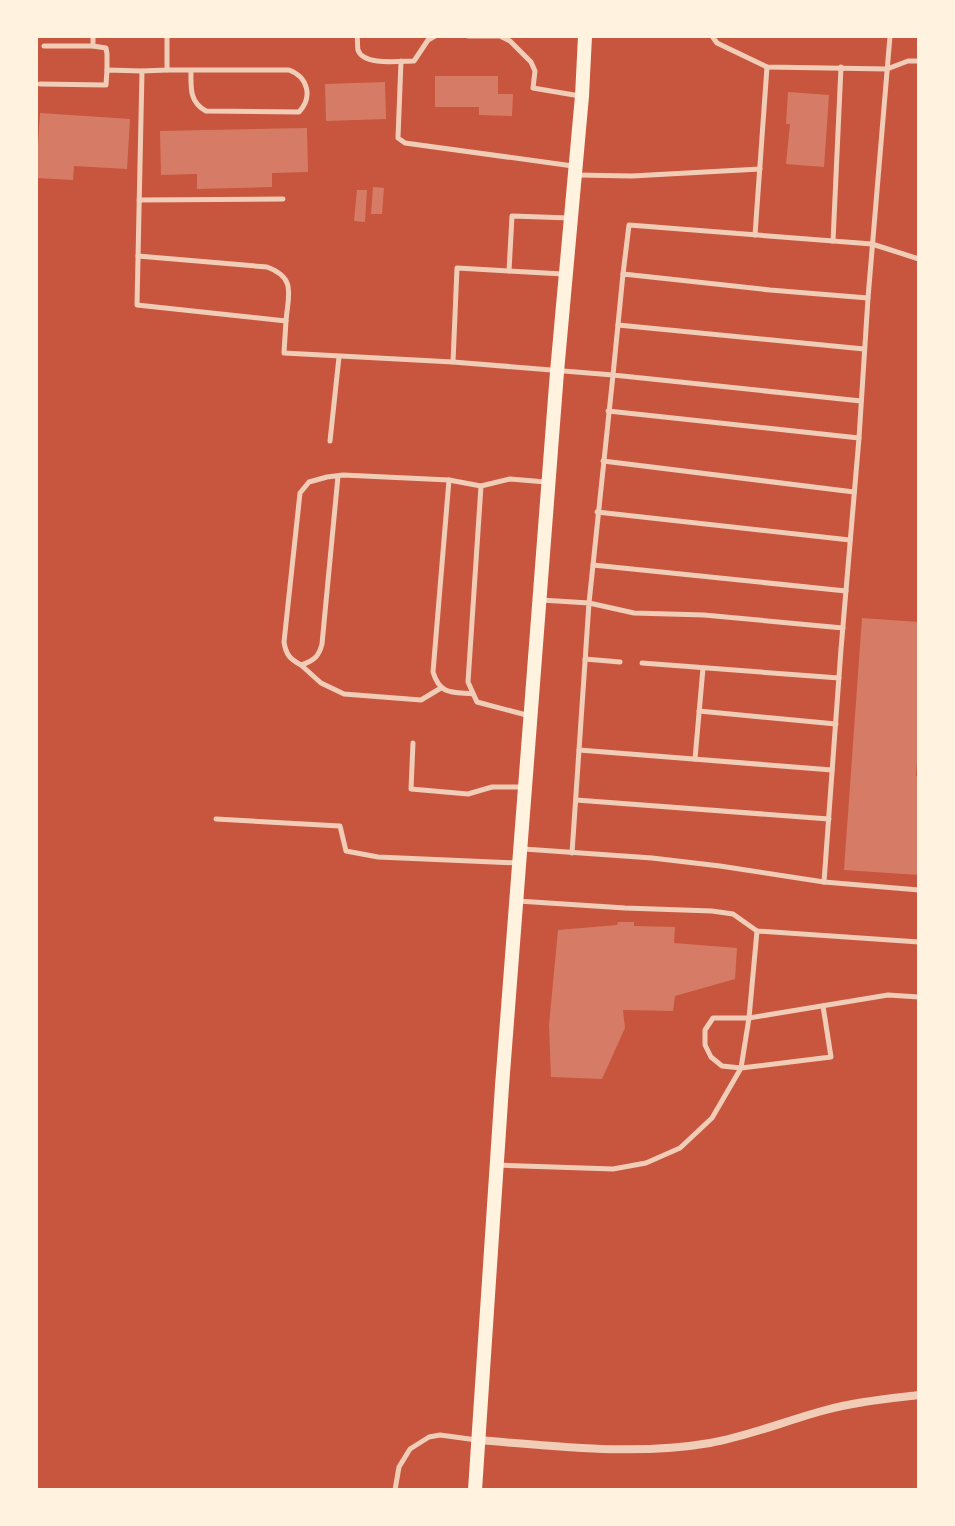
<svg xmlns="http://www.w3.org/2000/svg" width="955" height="1526" font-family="Raleway,sans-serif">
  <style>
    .building { fill: #d67c66 }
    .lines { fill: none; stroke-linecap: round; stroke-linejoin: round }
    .service { stroke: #f1ccb7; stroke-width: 5 }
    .minor { stroke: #f1ccb7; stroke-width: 8 }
    .primary { stroke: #fff3e0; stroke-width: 14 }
  </style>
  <rect width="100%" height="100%" fill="#c8553d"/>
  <g class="building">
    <path d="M 435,76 L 498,76 L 498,94 L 513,94 L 512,116 L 479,115 L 479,107 L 435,107 Z"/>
    <path d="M 385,82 L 386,119 L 326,121 L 325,84 Z"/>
    <path d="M 788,92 L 829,95 L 824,167 L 786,164 L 790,124 L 786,124 Z"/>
    <path d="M 40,113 L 130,119 L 127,169 L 74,166 L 73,180 L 36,178 Z"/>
    <path d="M 307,128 L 308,172 L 272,173 L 272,187 L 197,189 L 197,174 L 161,175 L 160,131 Z"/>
    <path d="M 373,187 L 384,188 L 382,214 L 371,214 Z"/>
    <path d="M 357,190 L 367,190 L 365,222 L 354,221 Z"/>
    <path d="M 862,618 L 919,622 L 919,734 L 916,776 L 919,776 L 919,875 L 844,870 Z"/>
    <path d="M 618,922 L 634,922 L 634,926 L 675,927 L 674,943 L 737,948 L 735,979 L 675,996 L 673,1011 L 623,1010 L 625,1028 L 602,1079 L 551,1077 L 549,1025 L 558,930 L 617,925 Z"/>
  </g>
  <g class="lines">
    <g class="service">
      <path d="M 93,36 L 93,46 L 106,48 L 107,54 L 107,70"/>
      <path d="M 167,36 L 167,70 L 142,71 L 137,305 L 286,321 L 284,353 L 453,362 L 613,375 L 589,603 L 634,613 L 704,615 L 843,628"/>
      <path d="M 357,36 C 358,41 357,45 358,50 C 363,66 400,61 414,61 L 428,40 L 435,36"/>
      <path d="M 468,36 L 500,36 L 510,41 L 531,62 L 535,71 L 533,88 L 580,96"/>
      <path d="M 712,36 L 717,43 L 767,67 L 887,69 L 908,61 L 919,61"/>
      <path d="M 44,46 L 93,46"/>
      <path d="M 401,61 L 398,138 L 405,143 L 573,166"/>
      <path d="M 167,70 L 289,70 C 308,77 313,97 299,112 L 206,111 C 189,102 191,87 191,70"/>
      <path d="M 40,84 L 106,85 L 107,70 L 142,71"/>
      <path d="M 576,175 L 632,176 L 760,169"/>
      <path d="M 139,200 L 283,199"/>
      <path d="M 755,235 L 767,67"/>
      <path d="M 833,241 L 841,67"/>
      <path d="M 138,256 L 267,267 C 297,278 288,295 286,321"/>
      <path d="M 509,271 L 563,274"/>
      <path d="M 623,274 L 629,225 L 872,244 L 919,259"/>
      <path d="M 618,325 L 864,349"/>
      <path d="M 453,362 L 457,268 L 509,271 L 512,216 L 570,218"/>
      <path d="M 861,401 L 613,375 L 623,274 L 770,290 L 868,298"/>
      <path d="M 608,411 L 859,438"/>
      <path d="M 330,441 L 339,357"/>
      <path d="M 603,461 L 854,492"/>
      <path d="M 338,476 L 322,644 C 319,657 313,661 301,665 C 290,659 286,655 284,642 L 300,493 L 309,482 L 327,477 L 343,475 L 449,480 L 481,486"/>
      <path d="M 449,480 L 433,672 C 440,695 452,692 473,694"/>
      <path d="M 597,512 L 850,540"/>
      <path d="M 593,565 L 846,591"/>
      <path d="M 541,600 L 589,603 L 572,853"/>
      <path d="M 585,659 L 620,662"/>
      <path d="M 642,663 L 839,678"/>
      <path d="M 301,665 L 321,683 L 344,694 L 421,700 L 441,688"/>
      <path d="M 699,711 L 836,724"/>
      <path d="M 530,716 L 477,702 L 468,682 L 481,486 L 510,479 L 546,482"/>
      <path d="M 413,743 L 411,789 L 468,794 L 492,787 L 522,787"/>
      <path d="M 579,750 L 832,770"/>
      <path d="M 695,759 L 703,668"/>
      <path d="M 576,800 L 829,819"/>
      <path d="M 216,819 L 340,826 L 346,851 L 378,857 L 518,863"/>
      <path d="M 524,849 L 652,858 L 720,866 L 824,882 L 841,649 L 859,438 L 868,298 L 890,36"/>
      <path d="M 824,882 L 919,890"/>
      <path d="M 518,901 L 625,908 L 712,911 L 733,914 L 757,931 L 919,942"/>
      <path d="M 757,931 L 749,1018 L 888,995 L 919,997"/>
      <path d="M 713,1018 L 749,1018 L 741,1068 L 722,1066 L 711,1057 L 705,1045 L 705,1030 Z"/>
      <path d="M 497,1165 L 613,1169 L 646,1163 L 680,1148 L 712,1118 L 741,1068 L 831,1057 L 823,1006"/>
      <path d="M 395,1490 L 399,1467 L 410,1449 L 429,1437 L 440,1435 L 477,1440"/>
    </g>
    <path class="minor" d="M 478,1440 C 555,1446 634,1456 710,1443 C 749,1436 785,1421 822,1411 C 854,1402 886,1399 919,1395"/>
    <path class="primary" d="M 475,1490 L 502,1086 L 557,372 L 582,96 L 585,36"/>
  </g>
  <rect width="955" height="1526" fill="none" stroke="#fff3e0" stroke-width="76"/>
</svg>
